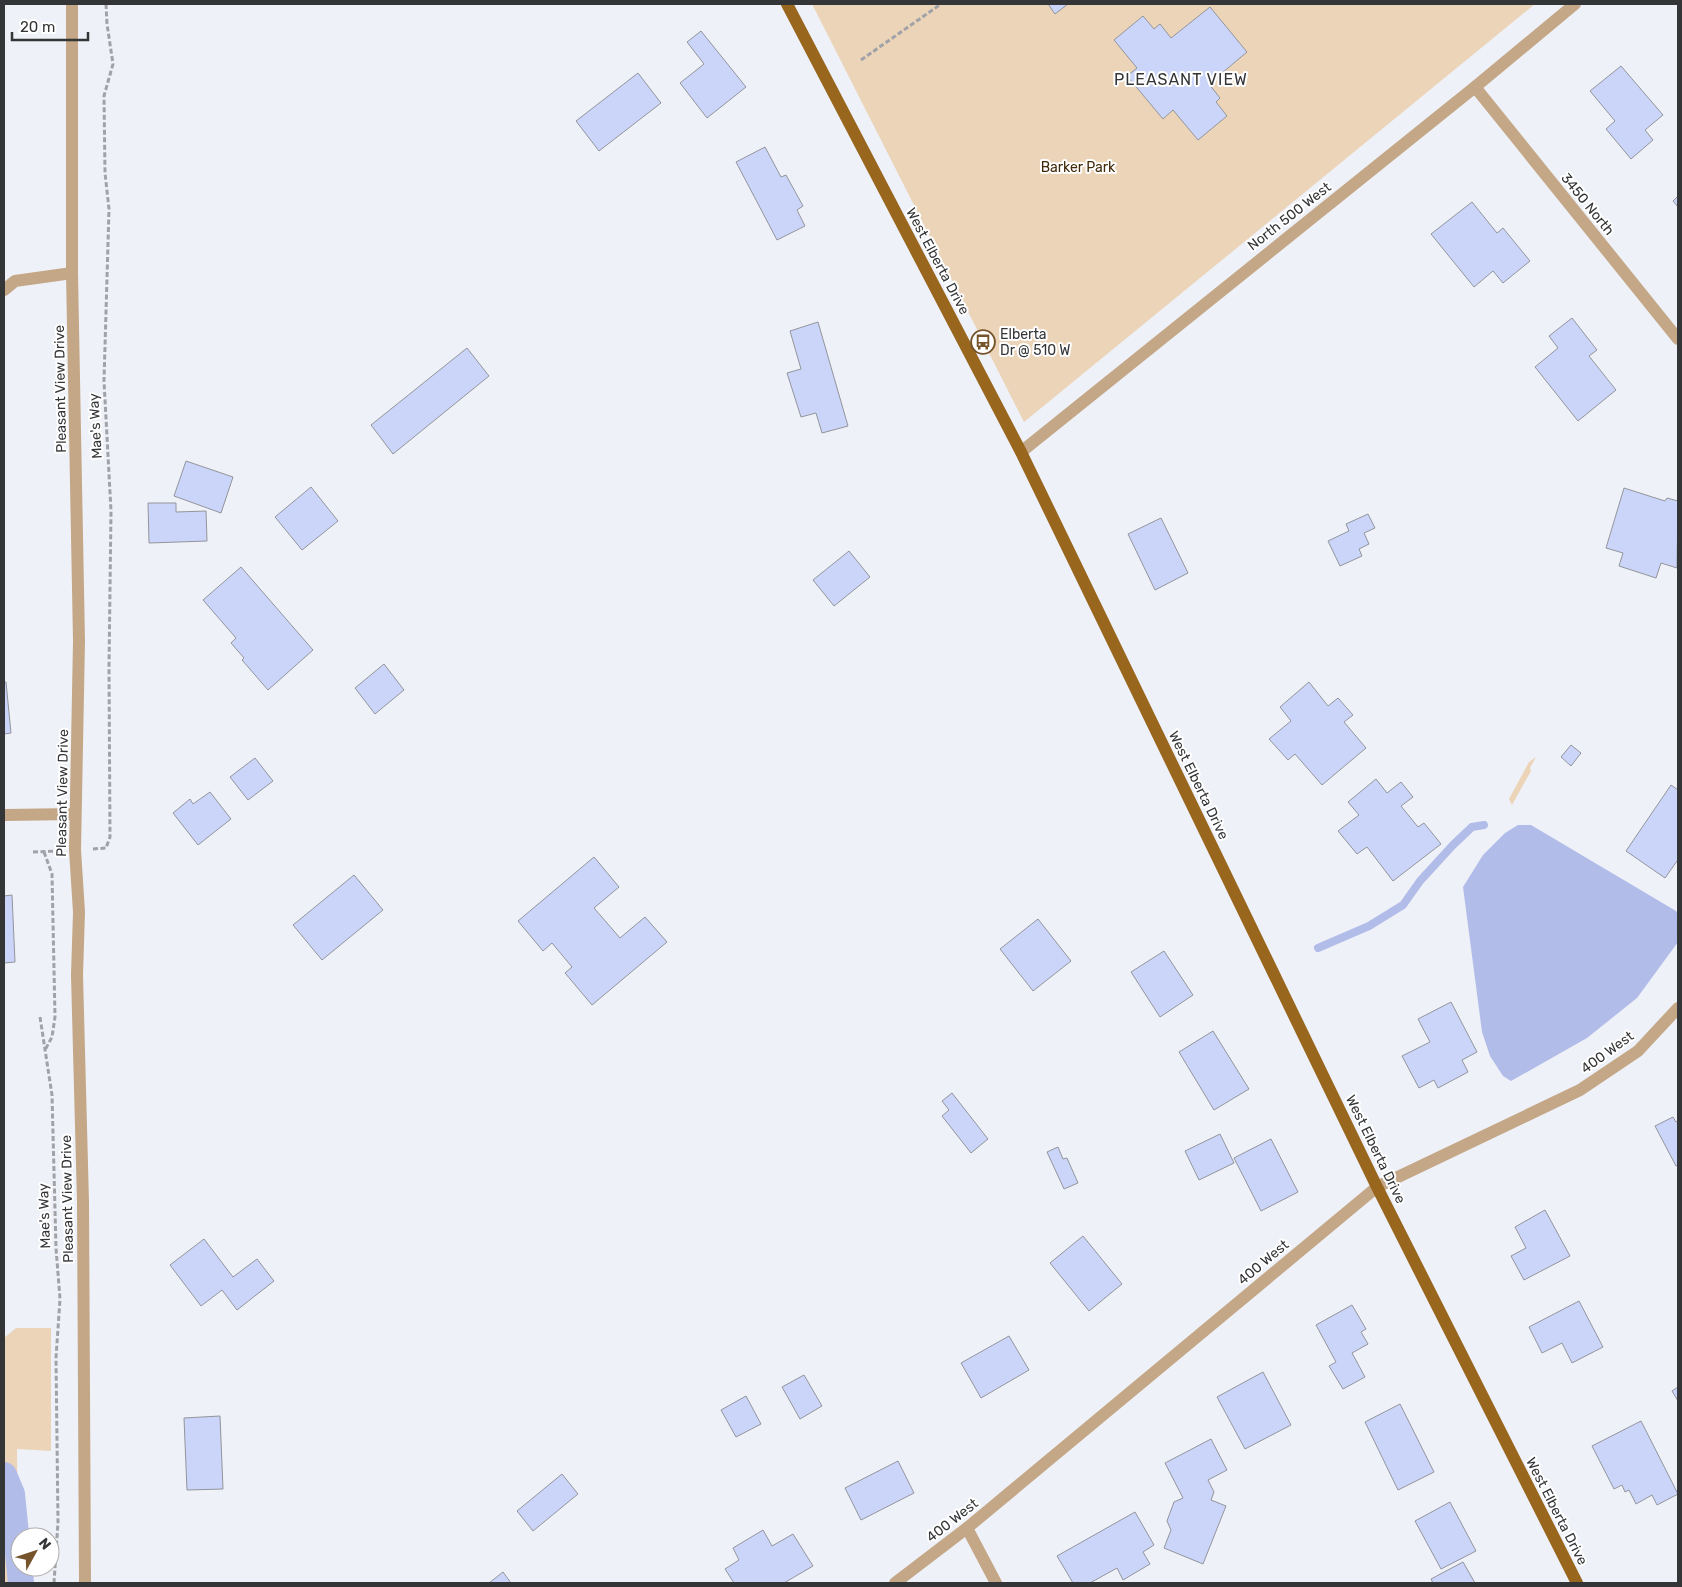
<svg xmlns="http://www.w3.org/2000/svg" width="1682" height="1587" font-family="Rubik,sans-serif">
  <style>
    .green { fill: #ebd4b8 }
    .water { fill: #b1bce9 }
    .lines { fill: none; stroke-linecap: round; stroke-linejoin: round }
    .stream { stroke: #b1bce9; stroke-width: 8 }
    .canal { stroke: #b1bce9; stroke-width: 26 }
    .building { fill: #cbd5fa; stroke: #93959b }
    .path { stroke: #a1a2a7; stroke-width: 3; stroke-dasharray: 5 2.5; stroke-linecap: butt }
    .minor { stroke: #c3a786; stroke-width: 12 }
    .major { stroke: #99661e; stroke-width: 12 }
    .labels { text-anchor: middle; stroke-width: 4; stroke-linejoin: round; paint-order: stroke }
    .park-label { font-size: 14px; fill: #412909; stroke: #fff }
    .street-label { font-size: 14px; fill: #343537; stroke: #fff }
    .poi-label { font-size: 14px; fill: #343537; stroke: #fff; text-anchor: start }
    .quarter-label { font-size: 16px; letter-spacing: 1px; fill: #343537; stroke: #fff }
  </style>
  <rect width="100%" height="100%" fill="#eff1f8"/>
  <g class="green">
    <path d="M 812,4 L 1535,4 L 1024,422 Z"/>
    <path d="M 1536,757 L 1530,768 L 1531,771 L 1512,805 L 1509,799 L 1529,762 Z"/>
    <path d="M 16,1328 L 51,1328 L 51,1451 L 17,1449 L 18,1583 L 4,1583 L 4,1338 Z"/>
  </g>
  <path class="water" d="M 1518,825 L 1531,825 L 1676,911 L 1678,915 L 1678,942 L 1637,998 L 1587,1038 L 1511,1081 L 1503,1076 L 1490,1056 L 1482,1032 L 1463,887 L 1483,855 L 1505,833 Z"/>
  <g class="lines">
    <path class="stream" d="M 1318,948 L 1369,926 L 1403,905 L 1420,881 L 1453,845 L 1472,827 L 1484,825"/>
    <path class="canal" d="M 4,1475 L 12,1494 L 21,1583"/>
  </g>
  <g class="building">
    <path d="M 1048,4 L 1068,4 L 1055,14 Z"/>
    <path d="M 1210,7 L 1247,52 L 1209,84 L 1220,98 L 1216,102 L 1227,116 L 1198,140 L 1173,110 L 1163,119 L 1127,76 L 1137,68 L 1114,40 L 1143,16 L 1154,29 L 1160,24 L 1171,38 Z"/>
    <path d="M 701,31 L 746,87 L 707,118 L 680,83 L 704,64 L 687,42 Z"/>
    <path d="M 1621,66 L 1663,115 L 1645,130 L 1653,140 L 1631,159 L 1606,129 L 1615,121 L 1590,91 Z"/>
    <path d="M 638,73 L 661,103 L 599,151 L 576,121 Z"/>
    <path d="M 765,147 L 781,177 L 786,175 L 803,206 L 797,210 L 805,226 L 777,240 L 736,162 Z"/>
    <path d="M 1678,196 L 1678,207 L 1673,201 Z"/>
    <path d="M 1472,202 L 1497,233 L 1503,228 L 1530,261 L 1503,283 L 1493,271 L 1474,287 L 1431,234 Z"/>
    <path d="M 1572,318 L 1597,350 L 1589,356 L 1616,390 L 1578,421 L 1535,367 L 1558,348 L 1549,336 Z"/>
    <path d="M 818,322 L 848,426 L 822,433 L 816,413 L 801,417 L 787,373 L 801,369 L 790,331 Z"/>
    <path d="M 467,348 L 489,376 L 393,454 L 371,425 Z"/>
    <path d="M 186,461 L 233,477 L 221,513 L 174,496 Z"/>
    <path d="M 311,487 L 338,521 L 302,550 L 275,517 Z"/>
    <path d="M 1624,488 L 1665,501 L 1667,498 L 1678,501 L 1677,568 L 1661,563 L 1656,578 L 1619,566 L 1623,553 L 1606,548 Z"/>
    <path d="M 148,503 L 176,503 L 176,512 L 206,511 L 207,541 L 149,543 Z"/>
    <path d="M 1368,514 L 1375,528 L 1364,533 L 1369,544 L 1359,549 L 1362,556 L 1340,566 L 1328,541 L 1349,531 L 1346,524 Z"/>
    <path d="M 1161,518 L 1188,573 L 1155,590 L 1128,534 Z"/>
    <path d="M 849,551 L 870,577 L 834,606 L 813,580 Z"/>
    <path d="M 241,567 L 313,650 L 268,690 L 242,660 L 244,658 L 231,643 L 236,638 L 203,600 Z"/>
    <path d="M 384,664 L 404,690 L 375,714 L 355,688 Z"/>
    <path d="M 4,682 L 6,682 L 11,733 L 4,734 Z"/>
    <path d="M 1309,682 L 1328,706 L 1338,698 L 1353,715 L 1344,722 L 1366,748 L 1322,785 L 1295,754 L 1288,760 L 1269,739 L 1291,721 L 1280,707 Z"/>
    <path d="M 1571,745 L 1581,753 L 1571,766 L 1561,757 Z"/>
    <path d="M 255,758 L 273,781 L 248,800 L 230,777 Z"/>
    <path d="M 1376,779 L 1387,793 L 1401,782 L 1413,797 L 1401,806 L 1418,827 L 1424,823 L 1441,844 L 1393,881 L 1367,847 L 1357,854 L 1338,831 L 1359,815 L 1348,802 Z"/>
    <path d="M 1671,785 L 1678,790 L 1678,862 L 1677,861 L 1665,878 L 1626,851 Z"/>
    <path d="M 210,792 L 231,819 L 198,845 L 173,813 L 190,799 L 193,804 Z"/>
    <path d="M 594,857 L 619,887 L 594,908 L 620,938 L 645,917 L 667,942 L 592,1005 L 565,973 L 572,967 L 552,943 L 543,951 L 518,921 Z"/>
    <path d="M 354,875 L 383,910 L 322,960 L 293,925 Z"/>
    <path d="M 12,895 L 15,962 L 4,963 L 4,896 Z"/>
    <path d="M 1038,919 L 1071,961 L 1033,991 L 1000,949 Z"/>
    <path d="M 1164,951 L 1193,995 L 1160,1017 L 1131,972 Z"/>
    <path d="M 1451,1002 L 1477,1052 L 1462,1060 L 1468,1072 L 1438,1088 L 1434,1080 L 1419,1088 L 1402,1056 L 1430,1042 L 1418,1019 Z"/>
    <path d="M 1213,1031 L 1249,1089 L 1214,1110 L 1179,1052 Z"/>
    <path d="M 952,1093 L 988,1139 L 971,1153 L 942,1116 L 949,1110 L 942,1101 Z"/>
    <path d="M 1673,1117 L 1676,1122 L 1678,1121 L 1678,1165 L 1676,1166 L 1655,1126 Z"/>
    <path d="M 1220,1134 L 1234,1163 L 1199,1180 L 1185,1151 Z"/>
    <path d="M 1271,1139 L 1298,1192 L 1261,1211 L 1234,1158 Z"/>
    <path d="M 1058,1147 L 1063,1159 L 1067,1158 L 1078,1183 L 1064,1189 L 1047,1152 Z"/>
    <path d="M 1545,1210 L 1570,1256 L 1524,1280 L 1511,1256 L 1526,1248 L 1515,1227 Z"/>
    <path d="M 1083,1236 L 1122,1284 L 1089,1311 L 1050,1263 Z"/>
    <path d="M 204,1239 L 233,1277 L 257,1259 L 274,1281 L 237,1310 L 222,1290 L 201,1306 L 170,1265 Z"/>
    <path d="M 1579,1301 L 1603,1347 L 1572,1363 L 1562,1343 L 1542,1353 L 1529,1327 Z"/>
    <path d="M 1352,1305 L 1366,1329 L 1361,1332 L 1368,1344 L 1352,1353 L 1365,1377 L 1343,1389 L 1329,1366 L 1336,1362 L 1316,1325 Z"/>
    <path d="M 1009,1336 L 1029,1370 L 981,1398 L 961,1363 Z"/>
    <path d="M 1263,1372 L 1291,1425 L 1245,1449 L 1217,1397 Z"/>
    <path d="M 804,1375 L 822,1406 L 800,1419 L 782,1387 Z"/>
    <path d="M 1678,1387 L 1678,1401 L 1672,1391 Z"/>
    <path d="M 746,1396 L 761,1424 L 736,1437 L 721,1410 Z"/>
    <path d="M 1400,1404 L 1434,1472 L 1398,1490 L 1365,1422 Z"/>
    <path d="M 220,1416 L 223,1489 L 187,1490 L 184,1418 Z"/>
    <path d="M 1641,1421 L 1678,1494 L 1657,1505 L 1652,1495 L 1636,1504 L 1629,1490 L 1625,1492 L 1622,1485 L 1614,1489 L 1592,1446 Z"/>
    <path d="M 1211,1439 L 1227,1470 L 1208,1480 L 1214,1492 L 1211,1500 L 1226,1506 L 1203,1564 L 1164,1548 L 1171,1530 L 1167,1521 L 1174,1502 L 1183,1498 L 1165,1463 Z"/>
    <path d="M 898,1461 L 914,1493 L 861,1520 L 845,1488 Z"/>
    <path d="M 562,1474 L 578,1494 L 533,1531 L 517,1511 Z"/>
    <path d="M 1450,1502 L 1476,1551 L 1441,1569 L 1415,1521 Z"/>
    <path d="M 1135,1512 L 1154,1545 L 1143,1552 L 1150,1564 L 1123,1580 L 1117,1568 L 1090,1583 L 1073,1583 L 1057,1556 Z"/>
    <path d="M 763,1530 L 772,1546 L 793,1534 L 813,1566 L 784,1583 L 734,1583 L 725,1569 L 739,1560 L 733,1548 Z"/>
    <path d="M 1463,1562 L 1475,1583 L 1433,1583 L 1431,1579 Z"/>
    <path d="M 503,1572 L 511,1583 L 489,1583 Z"/>
  </g>
  <g class="lines">
    <g class="path">
      <path d="M 861,60 L 941,4"/>
      <path d="M 93,849 L 106,848 L 110,837 L 109,667 L 111,511 L 104,381 L 109,209 L 105,173 L 104,96 L 113,64 L 107,24 L 106,4"/>
      <path d="M 33,852 L 57,851"/>
      <path d="M 44,852 L 52,874 L 55,1017 L 52,1037 L 45,1050"/>
      <path d="M 40,1017 L 52,1095 L 56,1248 L 60,1299 L 56,1358 L 58,1522 L 54,1583"/>
    </g>
    <g class="minor">
      <path d="M 72,4 L 72,273 L 79,641 L 75,850 L 79,912 L 77,975 L 83,1202 L 85,1583"/>
      <path d="M 1475,87 L 1678,339"/>
      <path d="M 4,290 L 15,281 L 72,273"/>
      <path d="M 1021,452 L 1475,87 L 1575,4"/>
      <path d="M 4,815 L 75,814"/>
      <path d="M 967,1528 L 996,1583"/>
      <path d="M 895,1583 L 967,1528 L 1377,1187 L 1580,1090 L 1638,1051 L 1678,1008"/>
    </g>
    <path class="major" d="M 787,4 L 1021,452 L 1377,1187 L 1577,1583"/>
  </g>
  <defs>
    <g id="bus-ring" transform="scale(1.25)"><circle r="9.5" fill="#fff" stroke="#75542b" stroke-width="1.5"/><path d="M-5-6H5V4H4V6H2V4H-2V6H-4V4H-5ZM-3.5-4V0h7V-4ZM-3.5 1.2v1.5H-2V1.2ZM2 1.2v1.5H3.5V1.2Z" fill="#75542b"/></g>
  </defs>
  <g fill-rule="evenodd">
    <use href="#bus-ring" x="983" y="342"/>
  </g>
  <g class="labels">
    <g class="park-label">
      <text x="1078" y="172">Barker Park</text>
    </g>
    <g class="street-label">
      <text transform="translate(1588 204) rotate(51)" y="5">3450 North</text>
      <text transform="translate(1289 216) rotate(-38)" y="5">North 500 West</text>
      <text transform="translate(938 261) rotate(62)" y="5">West Elberta Drive</text>
      <text transform="translate(60 389) rotate(-91)" y="5">Pleasant View Drive</text>
      <text transform="translate(95 426) rotate(-93)" y="5">Mae's Way</text>
      <text transform="translate(1199 785) rotate(64)" y="5">West Elberta Drive</text>
      <text transform="translate(62 793) rotate(-89)" y="5">Pleasant View Drive</text>
      <text transform="translate(1607 1052) rotate(-36)" y="5">400 West</text>
      <text transform="translate(1376 1149) rotate(64)" y="5">West Elberta Drive</text>
      <text transform="translate(67 1199) rotate(-91)" y="5">Pleasant View Drive</text>
      <text transform="translate(44 1216) rotate(-92)" y="5">Mae's Way</text>
      <text transform="translate(1263 1262) rotate(-40)" y="5">400 West</text>
      <text transform="translate(1557 1511) rotate(63)" y="5">West Elberta Drive</text>
      <text transform="translate(952 1520) rotate(-38)" y="5">400 West</text>
    </g>
    <g class="poi-label">
      <text x="1000" y="339">Elberta<tspan x="1000" dy="16">Dr @ 510 W</tspan></text>
    </g>
    <g class="quarter-label">
      <text x="1181" y="85">PLEASANT VIEW</text>
    </g>
  </g>
  <rect width="1682" height="1587" fill="none" stroke="#343537" stroke-width="10"/>
  <g transform="translate(35 1552) rotate(50)"><circle r="24" fill="#ffffff" stroke="#aeaeaf"/>
  <path d="M0-4L9 19L0 12L-9 19Z" fill="#75542b"/>
  <text y="-8" font-size="14" font-weight="bold" text-anchor="middle" fill="#343537">N</text>
  </g>
  <path d="M12 32v8h76v-8" fill="none" stroke="#343537" stroke-width="2.5"/>
  <text x="20" y="32" font-size="15" fill="#343537" stroke="#ffffff" stroke-width="4" paint-order="stroke">20 m</text>
</svg>
